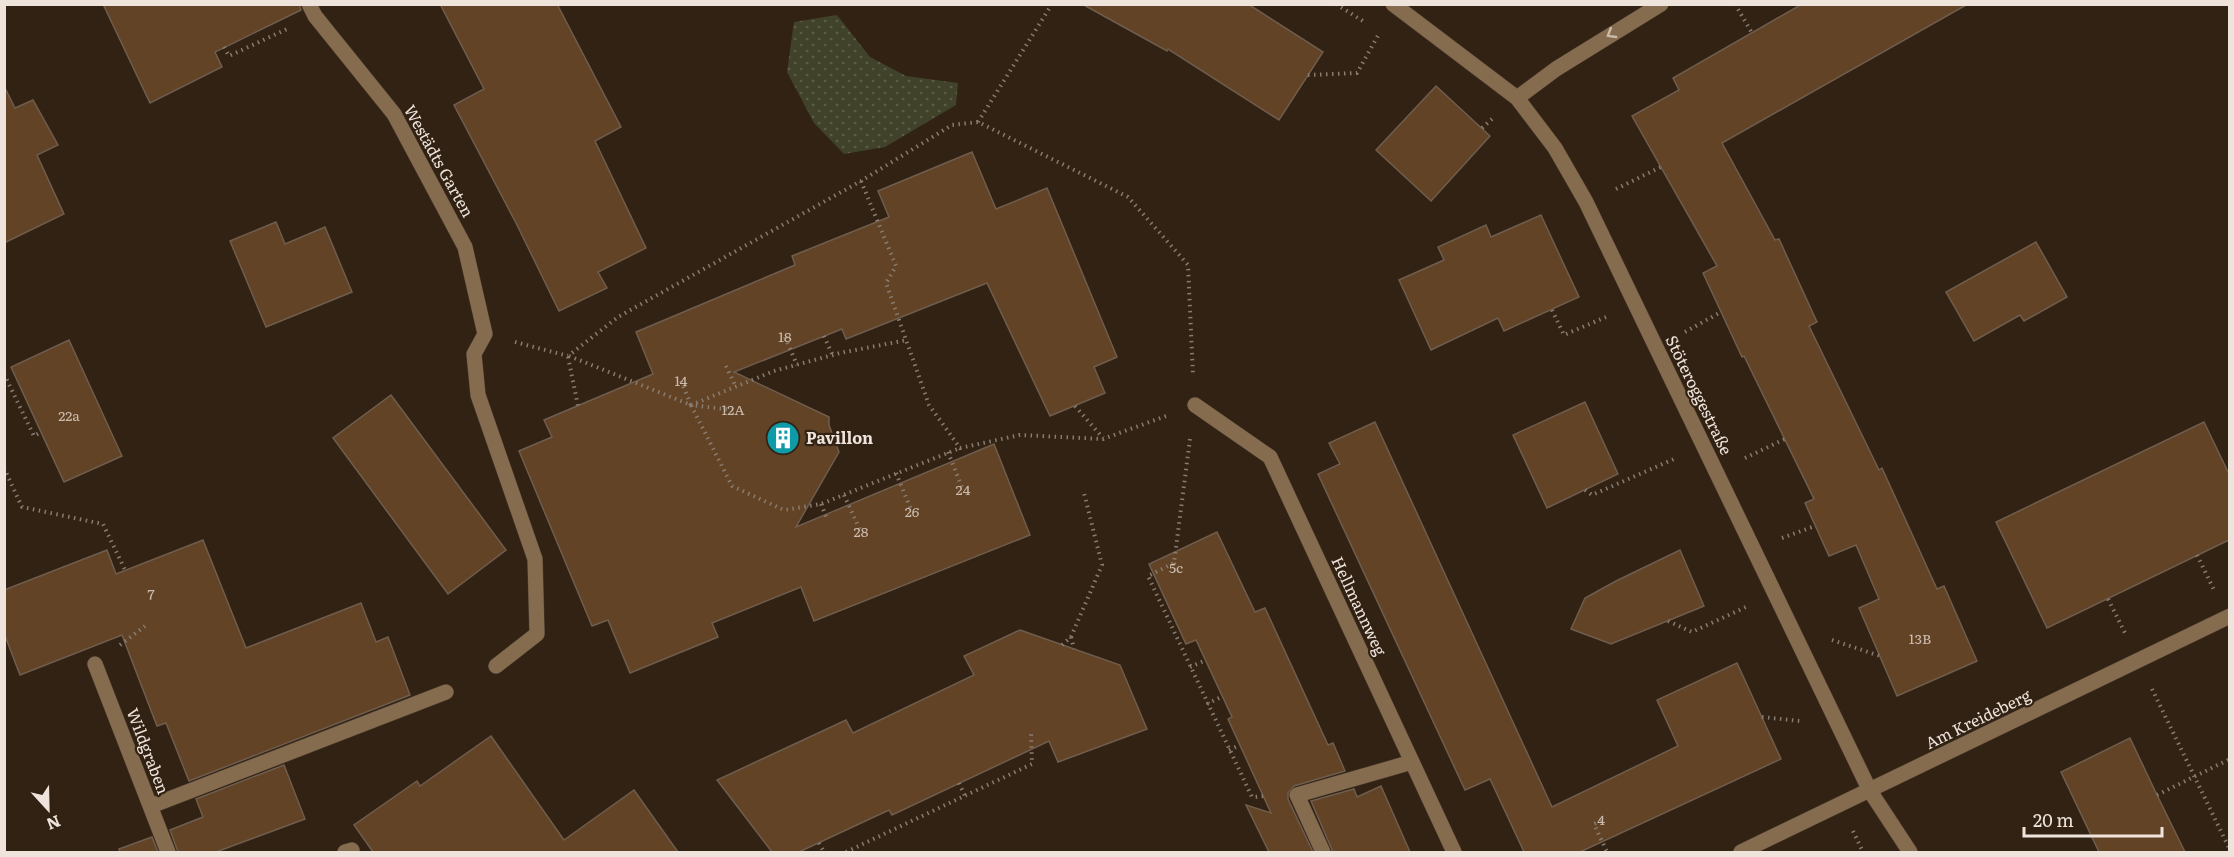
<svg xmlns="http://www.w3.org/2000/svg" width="2234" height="857" font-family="Literata,serif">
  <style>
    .grass { fill: url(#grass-dots) }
    .building { fill: #624326; stroke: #6f5d4e; stroke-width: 1.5 }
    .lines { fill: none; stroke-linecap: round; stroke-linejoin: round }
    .minor-casing { stroke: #4c3d30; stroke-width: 16 }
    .path { stroke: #887b6f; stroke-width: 4; stroke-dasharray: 1.5 4.5; stroke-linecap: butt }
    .minor { stroke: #866c4f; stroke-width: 15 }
    .oneway { stroke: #cabaaa }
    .labels { text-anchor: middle; stroke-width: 4.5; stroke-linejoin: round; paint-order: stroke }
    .number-label { font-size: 14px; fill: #ccbcae }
    .street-label { font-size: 16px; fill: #efe4db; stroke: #312214 }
    .poi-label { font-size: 16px; font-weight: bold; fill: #efe4db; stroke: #312214; text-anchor: start }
  </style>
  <defs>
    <pattern id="grass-dots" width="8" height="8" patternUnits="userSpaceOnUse" patternTransform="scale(1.5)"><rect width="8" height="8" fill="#40422a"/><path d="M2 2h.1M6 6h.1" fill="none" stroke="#5c5d48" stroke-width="1.8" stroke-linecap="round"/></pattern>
  </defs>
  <rect width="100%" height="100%" fill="#312214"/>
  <path class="grass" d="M 837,15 L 870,57 L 906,76 L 958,83 L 956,105 L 885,147 L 844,154 L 814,123 L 787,72 L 794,22 Z"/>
  <g class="building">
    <path d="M 103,4 L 299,4 L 301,10 L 215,52 L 222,67 L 150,103 Z"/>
    <path d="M 440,4 L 557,4 L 621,127 L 595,141 L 646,248 L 598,272 L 607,288 L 559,311 L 516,223 L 454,105 L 484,89 Z"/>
    <path d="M 1082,4 L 1248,4 L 1323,52 L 1279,120 L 1168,49 L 1167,51 Z"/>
    <path d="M 1802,4 L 1968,4 L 1722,143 L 1775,240 L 1779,239 L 1817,322 L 1809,326 L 1879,470 L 1882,468 L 1937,589 L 1944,586 L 1977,661 L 1897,696 L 1859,608 L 1879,599 L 1856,545 L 1829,556 L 1805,503 L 1814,499 L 1744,356 L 1742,357 L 1703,273 L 1717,266 L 1632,116 L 1679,90 L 1673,78 Z"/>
    <path d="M 4,86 L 15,108 L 33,100 L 58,145 L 37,155 L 64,214 L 4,243 Z"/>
    <path d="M 1436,86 L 1490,136 L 1431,201 L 1376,150 Z"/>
    <path d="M 972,152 L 996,209 L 1047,188 L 1117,357 L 1094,367 L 1105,393 L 1050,416 L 987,283 L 846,339 L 842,329 L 734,372 L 829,417 L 829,425 L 839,452 L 796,527 L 994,444 L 1030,535 L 814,621 L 801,587 L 712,623 L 718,637 L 630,673 L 608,620 L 592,626 L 519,451 L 552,437 L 544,420 L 653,374 L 636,332 L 795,265 L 792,256 L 889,217 L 878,191 Z"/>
    <path d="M 1541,215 L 1579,297 L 1504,331 L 1498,318 L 1431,350 L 1399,280 L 1444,260 L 1438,247 L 1486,225 L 1491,237 Z"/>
    <path d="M 276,222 L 285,244 L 325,227 L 352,292 L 266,327 L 230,241 Z"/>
    <path d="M 2036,242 L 2067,297 L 2024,321 L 2020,315 L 1974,341 L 1946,292 Z"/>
    <path d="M 69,340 L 122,456 L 64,482 L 11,367 Z"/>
    <path d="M 391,395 L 506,550 L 448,594 L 333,438 Z"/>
    <path d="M 1585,402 L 1618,474 L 1547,508 L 1513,435 Z"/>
    <path d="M 1375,422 L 1552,807 L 1678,746 L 1657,700 L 1737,663 L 1781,759 L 1580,852 L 1524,852 L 1490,779 L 1465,790 L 1318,474 L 1340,464 L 1329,443 Z"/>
    <path d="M 2204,422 L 2229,474 L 2229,540 L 2047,628 L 1996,522 Z"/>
    <path d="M 1217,532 L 1255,612 L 1265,608 L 1328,745 L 1333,743 L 1345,771 L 1294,786 L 1288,793 L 1288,799 L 1313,852 L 1269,852 L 1246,805 L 1271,813 L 1228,719 L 1232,717 L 1196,640 L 1186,644 L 1149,564 Z"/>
    <path d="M 203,540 L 246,648 L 361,603 L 376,642 L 388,637 L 410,695 L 189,781 L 166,723 L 157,726 L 122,635 L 20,675 L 4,633 L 4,590 L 107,550 L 116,574 Z"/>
    <path d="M 1680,550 L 1704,606 L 1611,644 L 1571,629 L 1585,598 L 1616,581 Z"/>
    <path d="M 1020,630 L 1120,665 L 1147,729 L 1058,762 L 1049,741 L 892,815 L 889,810 L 799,852 L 772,852 L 717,780 L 846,720 L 853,733 L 974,675 L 964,656 Z"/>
    <path d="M 491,736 L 564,840 L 634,790 L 678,852 L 373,852 L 354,825 L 417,781 L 420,786 Z"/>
    <path d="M 2130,738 L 2157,795 L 2185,852 L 2099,852 L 2061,772 Z"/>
    <path d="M 284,765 L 305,819 L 216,852 L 178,852 L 170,830 L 203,817 L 196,799 Z"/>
    <path d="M 1381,786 L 1410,852 L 1333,852 L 1311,801 L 1354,789 L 1357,797 Z"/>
    <path d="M 152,837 L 158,852 L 120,852 L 119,849 Z"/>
  </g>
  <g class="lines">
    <g class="minor-casing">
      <g id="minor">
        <path d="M 309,4 L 315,16 L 394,114 L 465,247 L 485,334 L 474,354 L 478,395 L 535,559 L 537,634 L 496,666"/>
        <path d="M 1393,4 L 1517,98 L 1555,148 L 1586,202 L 1870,791 L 1910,852"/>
        <path d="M 1517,98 L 1556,69 L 1661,4"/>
        <path d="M 1195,405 L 1270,457 L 1454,852"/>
        <path d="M 95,664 L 168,852"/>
        <path d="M 151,806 L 446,692"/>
        <path d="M 345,852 L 352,850"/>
        <path d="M 1323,852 L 1297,795 L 1412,762"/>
        <path d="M 1741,852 L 2230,616"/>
      </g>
    </g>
    <g class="path">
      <path d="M 1336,4 L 1366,23"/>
      <path d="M 1735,4 L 1752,33"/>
      <path d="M 224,47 L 229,56 L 287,29"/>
      <path d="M 1308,75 L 1357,73 L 1380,32"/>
      <path d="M 978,122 L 1052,4"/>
      <path d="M 1482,128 L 1492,119"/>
      <path d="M 861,181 L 896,266 L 886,283 L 929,405 L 960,448 L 1020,435 L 1103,439 L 1166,416"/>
      <path d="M 1616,189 L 1661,167"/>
      <path d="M 1552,310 L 1564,335 L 1606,317"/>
      <path d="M 1685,332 L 1721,312"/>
      <path d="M 824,336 L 833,356"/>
      <path d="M 785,337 L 797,365"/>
      <path d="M 515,342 L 568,356 L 618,317 L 861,181 L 952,125 L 978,122 L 1128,197 L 1188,265 L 1193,375"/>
      <path d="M 569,356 L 691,405 L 732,486 L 784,510 L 821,504 L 960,448"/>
      <path d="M 568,357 L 578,406"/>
      <path d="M 726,366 L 736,387"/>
      <path d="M 4,374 L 34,436 L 41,432"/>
      <path d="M 681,381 L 691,405"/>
      <path d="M 1075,406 L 1103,438"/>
      <path d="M 733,410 L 691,405 L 774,371 L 840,353 L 907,340"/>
      <path d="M 1190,439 L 1174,563 L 1148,576 L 1252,797 L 1266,796"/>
      <path d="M 948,452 L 963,490"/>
      <path d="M 1745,458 L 1785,439"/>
      <path d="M 4,468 L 22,507 L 103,524 L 125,570"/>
      <path d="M 896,473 L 912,512"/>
      <path d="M 1585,490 L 1592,495 L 1674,459"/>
      <path d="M 844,495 L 861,532"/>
      <path d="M 821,504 L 827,519"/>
      <path d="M 1782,538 L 1815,526"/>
      <path d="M 2197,555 L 2214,590"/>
      <path d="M 1174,563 L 1176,568"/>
      <path d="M 2108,599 L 2125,633"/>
      <path d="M 1668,621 L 1692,632 L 1746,607"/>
      <path d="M 1071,637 L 1074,649"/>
      <path d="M 1832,640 L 1880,656"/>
      <path d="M 120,645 L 145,626"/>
      <path d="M 1062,645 L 1071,637 L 1102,565 L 1084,493"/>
      <path d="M 1190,667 L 1206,660"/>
      <path d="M 2152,689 L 2230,850"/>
      <path d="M 1207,704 L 1223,696"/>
      <path d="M 1762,717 L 1800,721"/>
      <path d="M 1229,750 L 1240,745"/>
      <path d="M 959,783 L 965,796"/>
      <path d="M 2157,795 L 2230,759"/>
      <path d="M 1601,820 L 1594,824 L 1607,852"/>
      <path d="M 1853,831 L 1863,852"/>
      <path d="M 819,843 L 824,852"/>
      <path d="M 846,852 L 1032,764 L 1031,734"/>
    </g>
    <use href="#minor" class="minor"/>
  </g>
  <defs><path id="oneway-chevron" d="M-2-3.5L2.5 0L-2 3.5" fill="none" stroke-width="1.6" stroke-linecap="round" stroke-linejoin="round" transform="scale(1.5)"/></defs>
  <use class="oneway" href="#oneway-chevron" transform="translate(1611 34) rotate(149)"/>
  <defs>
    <g id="building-disc" transform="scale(1.725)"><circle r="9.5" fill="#0f9aa8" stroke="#312214"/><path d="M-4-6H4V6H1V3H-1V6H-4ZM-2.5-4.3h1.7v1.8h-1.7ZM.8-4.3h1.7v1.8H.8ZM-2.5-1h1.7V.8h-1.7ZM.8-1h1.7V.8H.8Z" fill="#fff"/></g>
  </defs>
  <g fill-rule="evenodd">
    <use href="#building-disc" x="783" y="438"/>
  </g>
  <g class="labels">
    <g class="number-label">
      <text x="785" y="342">18</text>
      <text x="681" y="386">14</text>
      <text x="733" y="415">12A</text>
      <text x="69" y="421">22a</text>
      <text x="963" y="495">24</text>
      <text x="912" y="517">26</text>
      <text x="861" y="537">28</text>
      <text x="1176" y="573">5c</text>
      <text x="151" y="599">7</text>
      <text x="1920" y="644">13B</text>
      <text x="1601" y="825">4</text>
    </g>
    <g class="street-label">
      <text transform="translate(439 161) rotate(61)" y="6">Westädts Garten</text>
      <text transform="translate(1699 395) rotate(64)" y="6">Stöteroggestraße</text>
      <text transform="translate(1359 606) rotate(65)" y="6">Hellmannweg</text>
      <text transform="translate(1978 719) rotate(-26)" y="6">Am Kreideberg</text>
      <text transform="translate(148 751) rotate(69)" y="6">Wildgraben</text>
    </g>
    <g class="poi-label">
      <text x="806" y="444">Pavillon</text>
    </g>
  </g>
  <rect width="2234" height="857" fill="none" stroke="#efe4db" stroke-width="12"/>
  <g transform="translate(48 809) rotate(158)" stroke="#312214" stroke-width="4.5" paint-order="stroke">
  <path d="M0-4.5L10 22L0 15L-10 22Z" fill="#efe4db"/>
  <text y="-9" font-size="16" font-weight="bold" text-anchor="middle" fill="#efe4db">N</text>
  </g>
  <path d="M2024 827v9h138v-9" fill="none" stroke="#efe4db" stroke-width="3"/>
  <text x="2033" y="827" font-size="18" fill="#efe4db" stroke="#312214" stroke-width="4.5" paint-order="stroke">20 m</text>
</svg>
